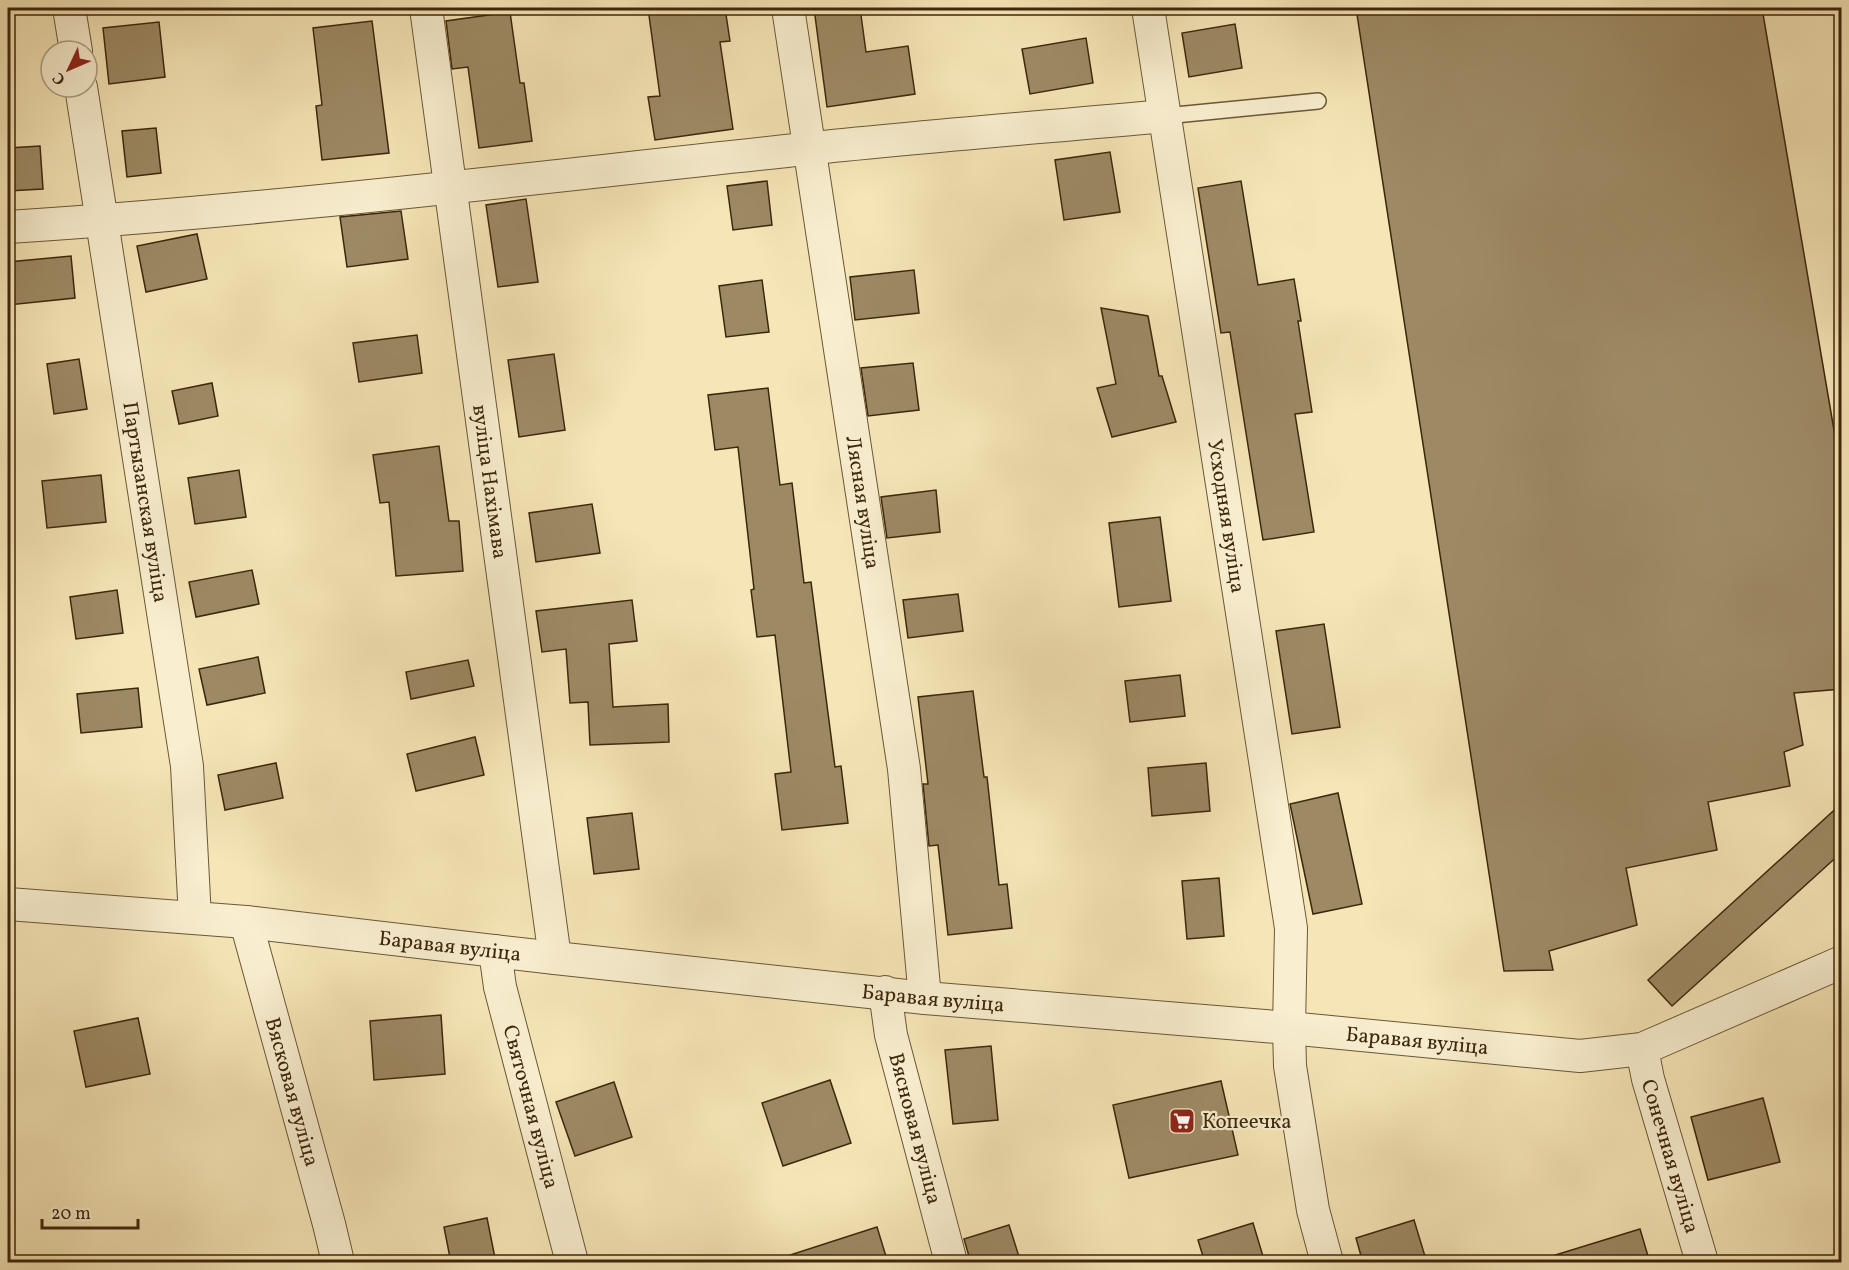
<svg xmlns="http://www.w3.org/2000/svg" width="1849" height="1270" font-family="Vollkorn,serif">
  <style>
    .building { fill: #9d8a65; stroke: #3c270c; stroke-width: 1.5 }
    .lines { fill: none; stroke-linecap: round; stroke-linejoin: round }
    .service-casing { stroke: #6a5737; stroke-width: 18 }
    .minor-casing { stroke: #6a5737; stroke-width: 34 }
    .service { stroke: #f9efd0; stroke-width: 15 }
    .minor { stroke: #f9efd0; stroke-width: 32 }
    .labels { text-anchor: middle; stroke-width: 4.5; stroke-linejoin: round; paint-order: stroke }
    .street-label { font-size: 21px; fill: #3c270c; stroke: #f9efd0 }
    .poi-label { font-size: 21px; fill: #3c270c; stroke: #f9efd0; text-anchor: start }
  </style>
  <rect width="100%" height="100%" fill="#f6e6b7"/>
  <filter id="stains"><feTurbulence type="fractalNoise" baseFrequency=".00333" numOctaves="4"/><feColorMatrix values="0 0 0 0 .2 0 0 0 0 .09 0 0 0 0 .02 0 0 0 .5 -.17"/></filter>
  <radialGradient id="worn" r=".72"><stop offset=".6" stop-color="#630" stop-opacity="0"/><stop offset="1" stop-color="#630" stop-opacity=".3"/></radialGradient>
  <g class="building">
    <path d="M 648,8 L 725,8 L 730,41 L 720,42 L 733,129 L 655,140 L 648,97 L 660,96 Z"/>
    <path d="M 814,8 L 860,8 L 866,52 L 908,46 L 915,94 L 827,107 Z"/>
    <path d="M 1356,8 L 1762,8 L 1842,477 L 1842,689 L 1794,693 L 1803,745 L 1784,752 L 1790,786 L 1708,802 L 1717,850 L 1626,868 L 1637,925 L 1549,951 L 1553,970 L 1504,971 Z"/>
    <path d="M 510,12 L 520,83 L 524,83 L 532,141 L 479,148 L 468,67 L 452,69 L 446,21 Z"/>
    <path d="M 372,21 L 389,153 L 322,160 L 316,106 L 322,105 L 313,28 Z"/>
    <path d="M 159,22 L 165,77 L 109,84 L 103,28 Z"/>
    <path d="M 1235,24 L 1242,68 L 1189,77 L 1182,33 Z"/>
    <path d="M 1086,38 L 1093,83 L 1030,94 L 1022,49 Z"/>
    <path d="M 156,128 L 161,173 L 127,177 L 122,131 Z"/>
    <path d="M 40,146 L 43,189 L 8,191 L 8,148 Z"/>
    <path d="M 1110,152 L 1120,212 L 1064,220 L 1055,160 Z"/>
    <path d="M 767,181 L 772,225 L 733,230 L 727,186 Z"/>
    <path d="M 1241,181 L 1258,285 L 1294,279 L 1301,321 L 1298,321 L 1312,412 L 1295,414 L 1314,532 L 1263,540 L 1230,332 L 1221,333 L 1198,188 Z"/>
    <path d="M 526,199 L 538,282 L 498,287 L 486,205 Z"/>
    <path d="M 401,211 L 408,259 L 347,267 L 340,217 Z"/>
    <path d="M 197,234 L 207,279 L 146,292 L 137,246 Z"/>
    <path d="M 71,256 L 75,298 L 8,305 L 8,262 Z"/>
    <path d="M 914,270 L 919,313 L 855,320 L 850,277 Z"/>
    <path d="M 762,280 L 769,332 L 726,337 L 719,286 Z"/>
    <path d="M 1101,308 L 1148,316 L 1159,376 L 1162,376 L 1176,422 L 1112,437 L 1097,388 L 1116,384 Z"/>
    <path d="M 417,335 L 422,373 L 359,382 L 353,343 Z"/>
    <path d="M 554,354 L 565,430 L 519,437 L 508,360 Z"/>
    <path d="M 79,359 L 87,409 L 54,414 L 47,364 Z"/>
    <path d="M 913,363 L 919,410 L 868,416 L 861,368 Z"/>
    <path d="M 212,383 L 218,416 L 179,424 L 172,391 Z"/>
    <path d="M 768,388 L 780,485 L 792,483 L 804,583 L 811,582 L 835,767 L 841,766 L 848,823 L 782,830 L 775,774 L 791,772 L 775,635 L 757,637 L 751,590 L 754,589 L 738,447 L 715,450 L 708,395 Z"/>
    <path d="M 439,446 L 449,521 L 459,521 L 463,571 L 396,576 L 389,502 L 380,503 L 373,455 Z"/>
    <path d="M 239,470 L 246,517 L 195,524 L 188,478 Z"/>
    <path d="M 101,475 L 106,522 L 47,528 L 42,481 Z"/>
    <path d="M 936,490 L 940,532 L 887,538 L 881,497 Z"/>
    <path d="M 592,504 L 600,553 L 536,562 L 529,513 Z"/>
    <path d="M 1160,517 L 1171,601 L 1119,607 L 1109,523 Z"/>
    <path d="M 252,570 L 259,604 L 196,617 L 189,582 Z"/>
    <path d="M 117,590 L 123,633 L 76,639 L 70,597 Z"/>
    <path d="M 958,594 L 963,631 L 908,638 L 903,600 Z"/>
    <path d="M 632,600 L 637,641 L 609,644 L 613,707 L 668,704 L 669,742 L 590,745 L 588,702 L 570,703 L 566,649 L 542,652 L 536,611 Z"/>
    <path d="M 1324,624 L 1340,727 L 1292,734 L 1276,631 Z"/>
    <path d="M 258,657 L 265,693 L 207,705 L 199,669 Z"/>
    <path d="M 468,660 L 474,686 L 411,699 L 406,672 Z"/>
    <path d="M 1180,675 L 1185,716 L 1130,722 L 1125,681 Z"/>
    <path d="M 138,688 L 142,727 L 81,733 L 77,694 Z"/>
    <path d="M 973,691 L 984,777 L 987,777 L 999,885 L 1007,884 L 1012,928 L 948,935 L 938,845 L 929,846 L 923,784 L 928,784 L 918,697 Z"/>
    <path d="M 475,737 L 484,775 L 416,791 L 407,754 Z"/>
    <path d="M 276,763 L 283,798 L 225,810 L 218,775 Z"/>
    <path d="M 1206,763 L 1210,811 L 1152,816 L 1148,768 Z"/>
    <path d="M 1338,793 L 1362,904 L 1313,914 L 1290,804 Z"/>
    <path d="M 1842,803 L 1842,852 L 1672,1006 L 1648,980 Z"/>
    <path d="M 632,813 L 639,869 L 594,874 L 587,818 Z"/>
    <path d="M 1219,878 L 1224,936 L 1187,939 L 1182,881 Z"/>
    <path d="M 441,1015 L 445,1074 L 374,1080 L 370,1021 Z"/>
    <path d="M 138,1018 L 150,1074 L 86,1087 L 74,1031 Z"/>
    <path d="M 991,1046 L 998,1120 L 953,1124 L 945,1050 Z"/>
    <path d="M 830,1080 L 851,1143 L 783,1166 L 762,1103 Z"/>
    <path d="M 1221,1081 L 1238,1155 L 1129,1178 L 1113,1105 Z"/>
    <path d="M 614,1082 L 632,1137 L 575,1156 L 556,1102 Z"/>
    <path d="M 1763,1098 L 1780,1162 L 1708,1180 L 1691,1117 Z"/>
    <path d="M 487,1218 L 496,1263 L 451,1263 L 444,1227 Z"/>
    <path d="M 1414,1220 L 1427,1263 L 1363,1263 L 1356,1238 Z"/>
    <path d="M 1253,1223 L 1265,1263 L 1205,1263 L 1198,1240 Z"/>
    <path d="M 1009,1225 L 1021,1263 L 971,1263 L 964,1239 Z"/>
    <path d="M 877,1227 L 888,1263 L 785,1263 L 784,1257 Z"/>
    <path d="M 1640,1229 L 1650,1263 L 1553,1263 L 1552,1256 Z"/>
  </g>
  <g class="lines">
    <g class="service-casing">
      <path id="service" d="M 1165,116 L 1318,101"/>
    </g>
    <g class="minor-casing">
      <g id="minor">
        <path d="M 69,8 L 76,51"/>
        <path id="s1" d="M 426,8 L 555,958"/>
        <path id="s2" d="M 788,8 L 904,769 L 925,998"/>
        <path id="s3" d="M 1148,8 L 1291,928 L 1289,1028 L 1290,1066 L 1313,1210 L 1327,1262"/>
        <path id="s4" d="M 81,87 L 187,766 L 195,918"/>
        <path d="M 8,227 C 274,210 539,177 805,149 C 925,136 1045,127 1165,116"/>
        <path id="s5" d="M 8,904 L 246,922 L 555,958 L 925,998 L 1289,1028 L 1580,1056 L 1642,1049 L 1842,962"/>
        <path id="s6" d="M 246,922 L 329,1224 L 338,1262"/>
        <path id="s7" d="M 495,951 L 500,987 L 572,1262"/>
        <path id="s8" d="M 885,992 L 891,1035 L 951,1262"/>
        <path id="s9" d="M 1642,1049 L 1648,1079 L 1702,1262"/>
      </g>
    </g>
    <use href="#service" class="service"/>
    <use href="#minor" class="minor"/>
  </g>
  <defs>
    <g id="supermarket-square" transform="scale(1.35)"><rect x="-9" y="-9" width="18" height="18" rx="4" fill="#8f2418" stroke="#f9efd0"/><path d="M-6-5.5h2.5l.6 2H6L4.5 2H-2.5L-4.4-4H-6ZM-1.5 3.2a1.3 1.3 0 1 0 .1 0ZM3 3.2a1.3 1.3 0 1 0 .1 0Z" fill="#fff"/></g>
  </defs>
  <g fill-rule="evenodd">
    <use href="#supermarket-square" x="1182" y="1121"/>
  </g>
  <g class="labels">
    <g class="street-label">
      <text dy="7" stroke="none"><textPath href="#s1" startOffset="478">вуліца Нахімава</textPath></text>
      <text dy="7" stroke="none"><textPath href="#s4" startOffset="420">Партызанская вуліца</textPath></text>
      <text dy="7" stroke="none"><textPath href="#s2" startOffset="500">Лясная вуліца</textPath></text>
      <text dy="7" stroke="none"><textPath href="#s3" startOffset="514">Усходняя вуліца</textPath></text>
      <text dy="7" stroke="none"><textPath href="#s5" startOffset="444">Баравая вуліца</textPath></text>
      <text dy="7" stroke="none"><textPath href="#s5" startOffset="930">Баравая вуліца</textPath></text>
      <text dy="7" stroke="none"><textPath href="#s5" startOffset="1416">Баравая вуліца</textPath></text>
      <text dy="7" stroke="none"><textPath href="#s6" startOffset="176">Вясковая вуліца</textPath></text>
      <text dy="7" stroke="none"><textPath href="#s7" startOffset="160">Святочная вуліца</textPath></text>
      <text dy="7" stroke="none"><textPath href="#s8" startOffset="140">Вясновая вуліца</textPath></text>
      <text dy="7" stroke="none"><textPath href="#s9" startOffset="111">Сонечная вуліца</textPath></text>
    </g>
    <g class="poi-label">
      <text x="1202" y="1128">Копеечка</text>
    </g>
  </g>
  <rect width="1849" height="1270" fill="none" stroke="#f6e6b7" stroke-width="30"/>
  <rect x="9" y="9" width="1831" height="1252" fill="none" stroke="#3c270c" stroke-width="3"/>
  <rect x="15" y="15" width="1819" height="1240" fill="none" stroke="#3c270c" stroke-width="1.5"/>
  <g transform="translate(69 69) rotate(226)"><circle r="28" fill="#f9efd0" stroke="#ad9f82" stroke-width="1.5"/>
  <path d="M0-4.5L10 22L0 15L-10 22Z" fill="#8f2418"/>
  <text y="-9" font-size="16" font-weight="bold" text-anchor="middle" fill="#3c270c">С</text>
  </g>
  <path d="M42 1219v9h96v-9" fill="none" stroke="#3c270c" stroke-width="3"/>
  <text x="51" y="1219" font-size="18" fill="#3c270c" stroke="#f9efd0" stroke-width="4.5" paint-order="stroke">20 m</text>
  <rect width="100%" height="100%" filter="url(#stains)"/>
  <rect width="100%" height="100%" fill="url(#worn)"/>
</svg>
